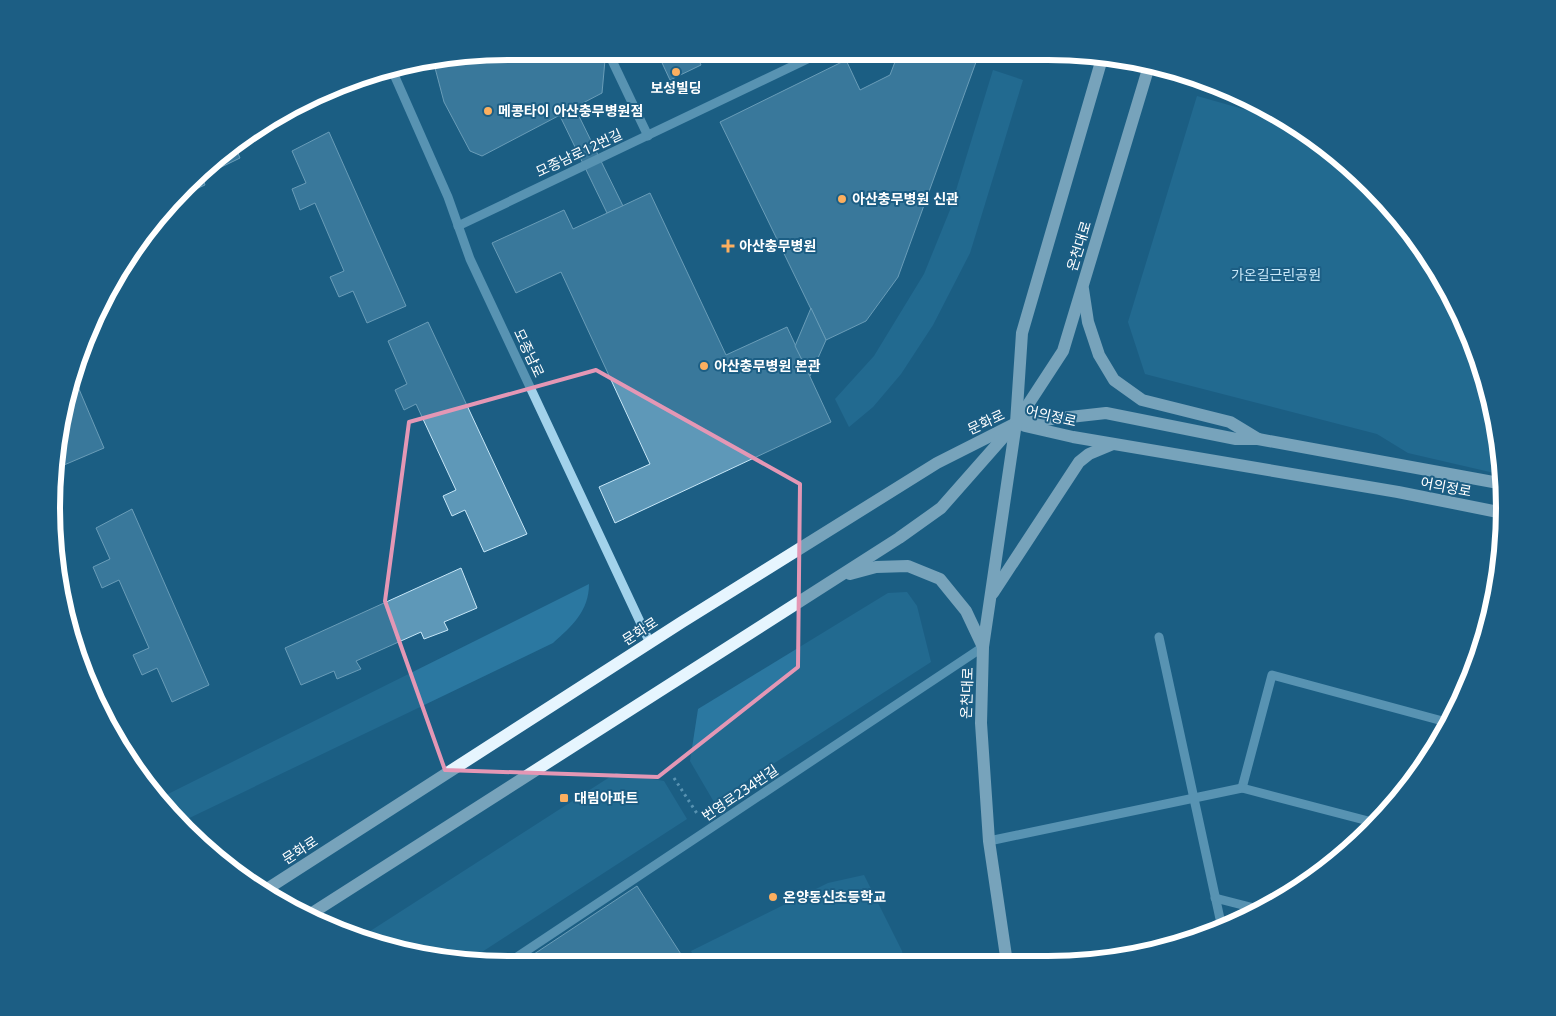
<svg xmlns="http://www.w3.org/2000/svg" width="1556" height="1016" font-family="'Noto Sans','Noto Sans KR',sans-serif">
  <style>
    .green { fill: #2b78a1 }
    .building { fill: #5e98b8; stroke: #c7e7f8 }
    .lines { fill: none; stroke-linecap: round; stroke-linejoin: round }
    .path { stroke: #a2d2eb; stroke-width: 3; stroke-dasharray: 2.5 4; stroke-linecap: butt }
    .minor { stroke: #a2d2eb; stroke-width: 9 }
    .major { stroke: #e6f5fe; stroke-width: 12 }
    .marked { fill: none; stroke: #e497b5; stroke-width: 4; stroke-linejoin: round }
    .poi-dot { fill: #fcaf5f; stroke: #1c5e84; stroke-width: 2 }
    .labels { text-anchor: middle; stroke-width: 4; stroke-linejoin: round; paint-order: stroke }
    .poi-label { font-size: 14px; font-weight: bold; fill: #fff; stroke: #1c5e84; text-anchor: start }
    .street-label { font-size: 14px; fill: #fff; stroke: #1c5e84 }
    .park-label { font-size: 14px; fill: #c7e7f8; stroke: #1c5e84 }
    .rim { fill: none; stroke: #fff; stroke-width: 6 }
  </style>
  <rect width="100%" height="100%" fill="#1c5e84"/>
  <g class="green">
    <path d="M 993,70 L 1023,80 L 970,253 L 933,325 L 901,374 L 873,407 L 849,427 L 835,399 L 874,356 L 924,274 L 950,210 Z"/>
    <path d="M 1197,96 L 1275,118 L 1349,164 L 1410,230 L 1458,306 L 1489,390 L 1503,475 L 1408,453 L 1377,434 L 1145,374 L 1128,322 Z"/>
    <path d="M 589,584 C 589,611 572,626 553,643 L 181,822 L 160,798 Z"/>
    <path d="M 907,592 L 917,606 L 931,662 L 714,802 L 690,761 L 698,709 L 888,593 Z"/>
    <path d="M 616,773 L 664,781 L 687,819 L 468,961 L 449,961 L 361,937 Z"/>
    <path d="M 864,875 L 902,951 L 904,963 L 695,962 L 696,961 L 691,951 L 828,883 Z"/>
  </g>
  <g class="building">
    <path d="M 508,51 L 601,52 L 605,60 L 602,93 L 482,156 L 470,151 L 444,102 L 434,64 Z"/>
    <path d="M 657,52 L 695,52 L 701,65 L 670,80 Z"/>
    <path d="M 898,54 L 955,54 L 976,62 L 898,277 L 866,321 L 826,340 L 720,122 L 846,60 L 860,90 L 890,75 Z"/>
    <path d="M 575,108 L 623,206 L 607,213 L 560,116 Z"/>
    <path d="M 329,132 L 406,306 L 367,323 L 353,291 L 339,297 L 330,277 L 344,271 L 315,203 L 300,210 L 292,189 L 306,183 L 292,151 Z"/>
    <path d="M 235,146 L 240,158 L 205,175 Z"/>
    <path d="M 202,177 L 205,185 L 187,193 L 187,191 Z"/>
    <path d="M 650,193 L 726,355 L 787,327 L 831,422 L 615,523 L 599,487 L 650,464 L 561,272 L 516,293 L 492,243 L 564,210 L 573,229 Z"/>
    <path d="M 811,308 L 826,340 L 810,376 L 795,346 Z"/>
    <path d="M 428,322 L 527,534 L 484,552 L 465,510 L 452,516 L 443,496 L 456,490 L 416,404 L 404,410 L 395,390 L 407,384 L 388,341 Z"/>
    <path d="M 73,375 L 104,448 L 64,465 L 60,455 Z"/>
    <path d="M 132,509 L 209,685 L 172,702 L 157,668 L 142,675 L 133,655 L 149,648 L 119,580 L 102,588 L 93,567 L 110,559 L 96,528 Z"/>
    <path d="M 461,568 L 477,608 L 444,622 L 448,630 L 424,639 L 421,632 L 356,661 L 361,669 L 337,679 L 334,671 L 301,685 L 285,648 Z"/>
    <path d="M 637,886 L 686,962 L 530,961 L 528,958 Z"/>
  </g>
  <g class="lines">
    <g class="path">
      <path d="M 674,778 L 698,815"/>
      <path d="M 1045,957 L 1046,964"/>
    </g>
    <g class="minor">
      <path d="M 608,52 L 648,136"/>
      <path d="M 392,70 L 448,197 L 470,259 L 650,643"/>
      <path d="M 458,226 L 820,53"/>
      <path d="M 1159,637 L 1222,928"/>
      <path d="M 1242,788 L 1272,675 L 1450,723"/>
      <path d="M 989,841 L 1242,788 L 1376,823"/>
      <path d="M 1215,898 L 1262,910"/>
      <path d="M 511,961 L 983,647"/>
    </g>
    <g class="major">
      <path d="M 1083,289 L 1088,322 L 1099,355 L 1114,380 L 1142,400 L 1230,422 L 1258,439"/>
      <path d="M 1025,426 L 1073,437 L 1398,492 L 1503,513"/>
      <path d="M 850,574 L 876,567 L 908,566 L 940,579 L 966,611 L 983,647"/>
      <path d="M 993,593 L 1079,462 L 1089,454 L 1113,444"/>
      <path d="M 267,889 L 682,622 L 937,463 L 1016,423 L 1106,413 L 1236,439 L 1258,439 L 1504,484"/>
      <path d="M 309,915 L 899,538 L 941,508 L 1016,423 L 1063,351 L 1149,66"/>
      <path d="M 1007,963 L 989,841 L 981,723 L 983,647 L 1016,423 L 1022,333 L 1103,55"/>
    </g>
  </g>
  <path d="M0 0H1556V1016H0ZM 596,370 L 800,484 L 798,667 L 658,777 L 445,770 L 385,601 L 409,422 Z" fill="#1c5e84" fill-opacity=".55" fill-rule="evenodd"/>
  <path class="marked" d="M 596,370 L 800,484 L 798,667 L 658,777 L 445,770 L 385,601 L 409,422 Z"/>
  <g class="poi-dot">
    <circle cx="676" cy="72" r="5"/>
    <circle cx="488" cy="111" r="5"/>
    <circle cx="842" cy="199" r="5"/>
    <path d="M725.5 238.5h5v5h5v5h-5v5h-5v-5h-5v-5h5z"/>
    <circle cx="704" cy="366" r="5"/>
    <rect x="559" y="793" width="10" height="10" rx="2.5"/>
    <circle cx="773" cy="897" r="5"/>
  </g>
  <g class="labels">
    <g class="poi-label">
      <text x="676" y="93" text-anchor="middle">보성빌딩</text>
      <text x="498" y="116">메콩타이 아산충무병원점</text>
      <text x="852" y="204">아산충무병원 신관</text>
      <text x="739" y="251">아산충무병원</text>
      <text x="714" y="371">아산충무병원 본관</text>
      <text x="574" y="803">대림아파트</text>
      <text x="783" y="902">온양동신초등학교</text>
    </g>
    <g class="street-label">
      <text transform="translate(579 153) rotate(-25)" y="5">모종남로12번길</text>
      <text transform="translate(1079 246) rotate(-73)" y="5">온천대로</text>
      <text transform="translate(529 353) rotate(65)" y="5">모종남로</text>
      <text transform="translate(1051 416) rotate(13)" y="5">어의정로</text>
      <text transform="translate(986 422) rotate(-25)" y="5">문화로</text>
      <text transform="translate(1446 487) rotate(11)" y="5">어의정로</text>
      <text transform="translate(640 631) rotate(-33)" y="5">문화로</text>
      <text transform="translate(967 693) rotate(-88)" y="5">온천대로</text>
      <text transform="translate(740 793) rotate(-34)" y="5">번영로234번길</text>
      <text transform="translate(300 850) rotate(-33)" y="5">문화로</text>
    </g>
    <g class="park-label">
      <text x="1276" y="280">가온길근린공원</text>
    </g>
  </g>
  <path d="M0 0H1556V1016H0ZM508 60H1048A448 448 0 0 1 1496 508V508A448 448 0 0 1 1048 956H508A448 448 0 0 1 60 508V508A448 448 0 0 1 508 60Z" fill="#1c5e84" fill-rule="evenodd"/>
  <path class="rim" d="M508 60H1048A448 448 0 0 1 1496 508V508A448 448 0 0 1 1048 956H508A448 448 0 0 1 60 508V508A448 448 0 0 1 508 60Z"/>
</svg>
